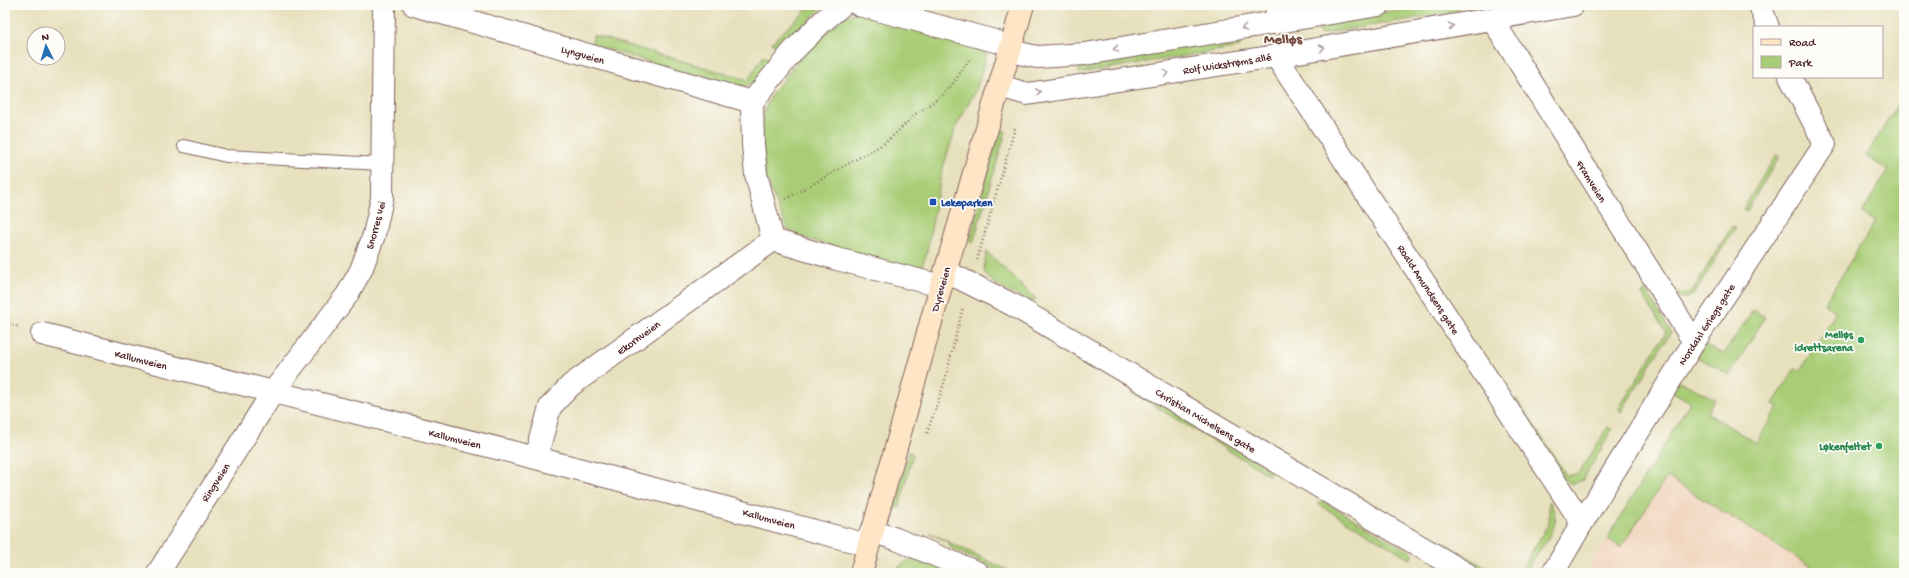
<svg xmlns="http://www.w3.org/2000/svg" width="1909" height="578" font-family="'Gochi Hand',sans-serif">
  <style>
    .built { fill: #f1d5bd }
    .green { fill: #a9cd76; stroke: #7a7650 }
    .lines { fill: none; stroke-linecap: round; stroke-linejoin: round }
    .service-casing { stroke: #81635e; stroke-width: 14 }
    .minor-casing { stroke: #81635e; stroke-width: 24 }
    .secondary-casing { stroke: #81635e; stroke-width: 24 }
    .path { stroke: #81635e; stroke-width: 2.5; stroke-dasharray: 1 3; stroke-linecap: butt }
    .service { stroke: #fff; stroke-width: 12 }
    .minor { stroke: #fff; stroke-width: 22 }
    .secondary { stroke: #fde5c5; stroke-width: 22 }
    .oneway { stroke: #ae9aa0 }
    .transit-dot { fill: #1a4fb4; stroke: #fdfcf7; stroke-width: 1.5 }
    .leisure-dot { fill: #2e9e5b; stroke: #fdfcf7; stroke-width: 1.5 }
    .labels { text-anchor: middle; stroke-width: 3.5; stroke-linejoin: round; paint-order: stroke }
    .street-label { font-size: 11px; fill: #4a1f2b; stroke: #fdfcf7 }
    .transit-label { font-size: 11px; font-weight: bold; fill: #164399; stroke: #fdfcf7; text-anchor: start }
    .leisure-label { font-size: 11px; font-weight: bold; fill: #27864d; stroke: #fdfcf7; text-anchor: end }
    .district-label { font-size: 15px; font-weight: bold; fill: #774d44; stroke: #fdfcf7 }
  </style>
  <rect width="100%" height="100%" fill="#fdfcf7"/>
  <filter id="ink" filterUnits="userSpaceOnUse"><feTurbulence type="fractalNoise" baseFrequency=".025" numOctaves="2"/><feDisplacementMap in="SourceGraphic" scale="8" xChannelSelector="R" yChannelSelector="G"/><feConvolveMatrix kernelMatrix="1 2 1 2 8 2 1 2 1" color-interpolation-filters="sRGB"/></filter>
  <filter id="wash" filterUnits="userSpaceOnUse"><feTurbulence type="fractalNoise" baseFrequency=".012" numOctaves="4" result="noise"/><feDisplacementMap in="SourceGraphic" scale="16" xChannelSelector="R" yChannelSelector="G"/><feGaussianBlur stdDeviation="0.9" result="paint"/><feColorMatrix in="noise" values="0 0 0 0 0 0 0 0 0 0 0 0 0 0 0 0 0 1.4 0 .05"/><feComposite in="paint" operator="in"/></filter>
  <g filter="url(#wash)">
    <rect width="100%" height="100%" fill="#e7e0bd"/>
    <path class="built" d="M 1650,467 L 1821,573 L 1586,573 Z"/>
    <g class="green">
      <path d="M 812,5 L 824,5 L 780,50 L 772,43 L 778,36 Z"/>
      <path d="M 1430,5 L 1458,5 L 1459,11 L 1320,34 L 1318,23 Z"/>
      <path d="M 859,12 L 927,31 L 987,52 L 977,88 L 956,127 L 942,171 L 926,256 L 919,272 L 801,237 L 788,230 L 765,176 L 761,126 L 765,109 L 772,94 L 803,55 L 843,17 Z"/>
      <path d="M 593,35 L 748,80 L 764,55 L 770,60 C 757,78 756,88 731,86 L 592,45 Z"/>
      <path d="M 1238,36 L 1240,47 L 1079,73 L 1078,63 Z"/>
      <path d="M 1904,94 L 1904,573 L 1821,573 L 1667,477 L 1621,547 L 1607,539 L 1690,402 L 1670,390 L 1677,380 L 1715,399 L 1707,413 L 1756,443 L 1778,407 L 1773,404 L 1795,368 L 1800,371 L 1836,312 L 1824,304 L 1875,222 L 1862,213 L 1888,170 L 1866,156 Z"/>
      <path d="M 1002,130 L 1006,131 L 973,243 L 969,242 L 998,137 Z"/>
      <path d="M 1776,155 L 1779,157 L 1746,212 L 1743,209 Z"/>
      <path d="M 1732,226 L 1735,228 L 1694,294 L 1688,298 L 1680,298 L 1677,293 L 1691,293 Z"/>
      <path d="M 987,252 L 1036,299 L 1031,302 C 1019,296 984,284 984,268 C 984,262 986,257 987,252 Z"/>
      <path d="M 1647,292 L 1671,332 L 1621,412 L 1619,408 L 1666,332 L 1642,294 Z"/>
      <path d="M 1753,310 L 1765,317 L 1730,375 L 1695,356 L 1703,344 L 1724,354 Z"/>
      <path d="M 1136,387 L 1272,471 L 1269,475 L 1133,393 Z"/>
      <path d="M 1516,398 L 1567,476 L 1579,473 L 1608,427 L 1612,430 L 1583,480 L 1571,484 L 1564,479 L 1514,400 Z"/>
      <path d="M 909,451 L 913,454 L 899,508 L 894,506 Z"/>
      <path d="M 1321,500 L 1414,554 L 1411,559 L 1318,504 Z"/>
      <path d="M 1549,501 C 1553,508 1556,514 1555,522 C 1552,537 1532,560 1523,573 L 1519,573 L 1549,523 Z"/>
      <path d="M 930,533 L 1014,573 L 1003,573 L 951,548 L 948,542 Z"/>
      <path d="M 1438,539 L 1495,573 L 1484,573 L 1436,544 Z"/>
      <path d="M 921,558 L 957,573 L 893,573 C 901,564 909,559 921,558 Z"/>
    </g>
  </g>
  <g filter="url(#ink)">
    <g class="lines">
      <g class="service-casing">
        <path id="service" d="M 184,146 L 226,156 L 382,164"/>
      </g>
      <g class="minor-casing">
        <g id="minor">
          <path d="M 414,5 L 752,102"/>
          <path d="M 842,5 L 823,21 L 793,51 L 752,102 L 753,145 L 756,174 L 773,240 L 837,259 L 941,286"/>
          <path d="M 859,5 L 995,41"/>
          <path d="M 1760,5 L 1768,27"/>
          <path d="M 1492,19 L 1694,342"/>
          <path d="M 1276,23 L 1277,5"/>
          <path d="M 1010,51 L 1037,57 L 1085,54 L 1379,5"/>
          <path d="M 1276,56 L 1582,523"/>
          <path d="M 1000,86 L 1027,94 L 1276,56 L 1573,5"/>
          <path d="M 945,271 L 1013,305 L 1465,573"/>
          <path d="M 42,334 L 536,458 L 868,545"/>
          <path d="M 536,458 L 550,407 L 571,385 L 773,240"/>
          <path d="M 871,531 L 896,539 L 978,573"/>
          <path d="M 158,573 L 273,392 L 347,295 L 361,270 L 374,235 L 382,198 L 384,5"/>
          <path d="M 1553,573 L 1582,523 L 1694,342 L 1825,144 L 1790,77"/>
        </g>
      </g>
      <g class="secondary-casing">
        <path id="secondary" d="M 861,573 L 941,286 L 1023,5"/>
      </g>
      <g class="path">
        <path d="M 1902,7 L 1904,9"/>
        <path d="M 786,199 L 885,143 L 916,114 L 940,97 L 952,85 L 969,60"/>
        <path d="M 977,260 L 1015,128"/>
        <path d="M 5,323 L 20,327"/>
        <path d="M 927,433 L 944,384 L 963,307"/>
        <path d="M 887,571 L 899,573"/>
      </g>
      <use href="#service" class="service"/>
      <use href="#minor" class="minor"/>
      <use href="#secondary" class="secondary"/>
    </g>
    <defs><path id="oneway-chevron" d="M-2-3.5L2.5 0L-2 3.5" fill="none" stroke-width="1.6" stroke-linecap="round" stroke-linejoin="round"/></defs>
    <g class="oneway">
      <use href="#oneway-chevron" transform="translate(1451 26) rotate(-10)"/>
      <use href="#oneway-chevron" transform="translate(1244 28) rotate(171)"/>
      <use href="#oneway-chevron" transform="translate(1322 48) rotate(-10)"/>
      <use href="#oneway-chevron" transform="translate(1116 49) rotate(171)"/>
      <use href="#oneway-chevron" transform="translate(1166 73) rotate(-9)"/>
      <use href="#oneway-chevron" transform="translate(1038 92) rotate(-8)"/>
    </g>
  </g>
  <rect class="transit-dot" x="929" y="198" width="8" height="8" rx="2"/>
  <g class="leisure-dot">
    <circle cx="1861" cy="340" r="4"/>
    <circle cx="1879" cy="446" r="4"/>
  </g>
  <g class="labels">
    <g class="street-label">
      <text transform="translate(583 54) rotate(16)" y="4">Lyngveien</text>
      <text transform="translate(1227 63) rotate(-9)" y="4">Rolf Wickstrøms allé</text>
      <text transform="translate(1592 181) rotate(58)" y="4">Framveien</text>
      <text transform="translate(375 225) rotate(-75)" y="4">Snorres vei</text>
      <text transform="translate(940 289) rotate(-74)" y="4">Dyreveien</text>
      <text transform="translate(1429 289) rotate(57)" y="4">Roald Amundsens gate</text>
      <text transform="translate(1706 324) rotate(-57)" y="4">Nordahl Griegs gate</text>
      <text transform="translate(638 337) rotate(-36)" y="4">Ekornveien</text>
      <text transform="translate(141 359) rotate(14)" y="4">Kallumveien</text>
      <text transform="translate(1206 420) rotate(31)" y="4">Christian Michelsens gate</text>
      <text transform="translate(455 438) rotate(14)" y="4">Kallumveien</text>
      <text transform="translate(215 482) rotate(-57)" y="4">Ringveien</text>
      <text transform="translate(769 518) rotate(15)" y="4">Kallumveien</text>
    </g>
    <g class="transit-label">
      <text x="941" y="206">Lekeparken</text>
    </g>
    <g class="leisure-label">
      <text x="1853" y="338">Melløs<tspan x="1853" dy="13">idrettsarena</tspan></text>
      <text x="1871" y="450">Løkenfeltet</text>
    </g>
    <g class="district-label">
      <text x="1283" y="43">Melløs</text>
    </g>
  </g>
  <rect width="1909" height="578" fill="none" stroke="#fdfcf7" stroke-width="20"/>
  <rect x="1753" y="26" width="130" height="52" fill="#fdfcf7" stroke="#b5a4a5"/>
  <rect x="1761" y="39" width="20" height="6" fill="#fde5c5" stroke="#b5a4a5"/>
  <text x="1789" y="46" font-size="12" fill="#4a1f2b">Road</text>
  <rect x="1761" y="56" width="20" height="12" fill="#a9cd76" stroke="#b5a4a5"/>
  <text x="1789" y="66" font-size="12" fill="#4a1f2b">Park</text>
  <g transform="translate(46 46) rotate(355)"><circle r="19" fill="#fdfcf7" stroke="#b5a4a5"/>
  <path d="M0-3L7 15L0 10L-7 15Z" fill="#1f6fb2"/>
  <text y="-6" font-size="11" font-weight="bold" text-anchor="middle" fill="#4a1f2b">N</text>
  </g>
</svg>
